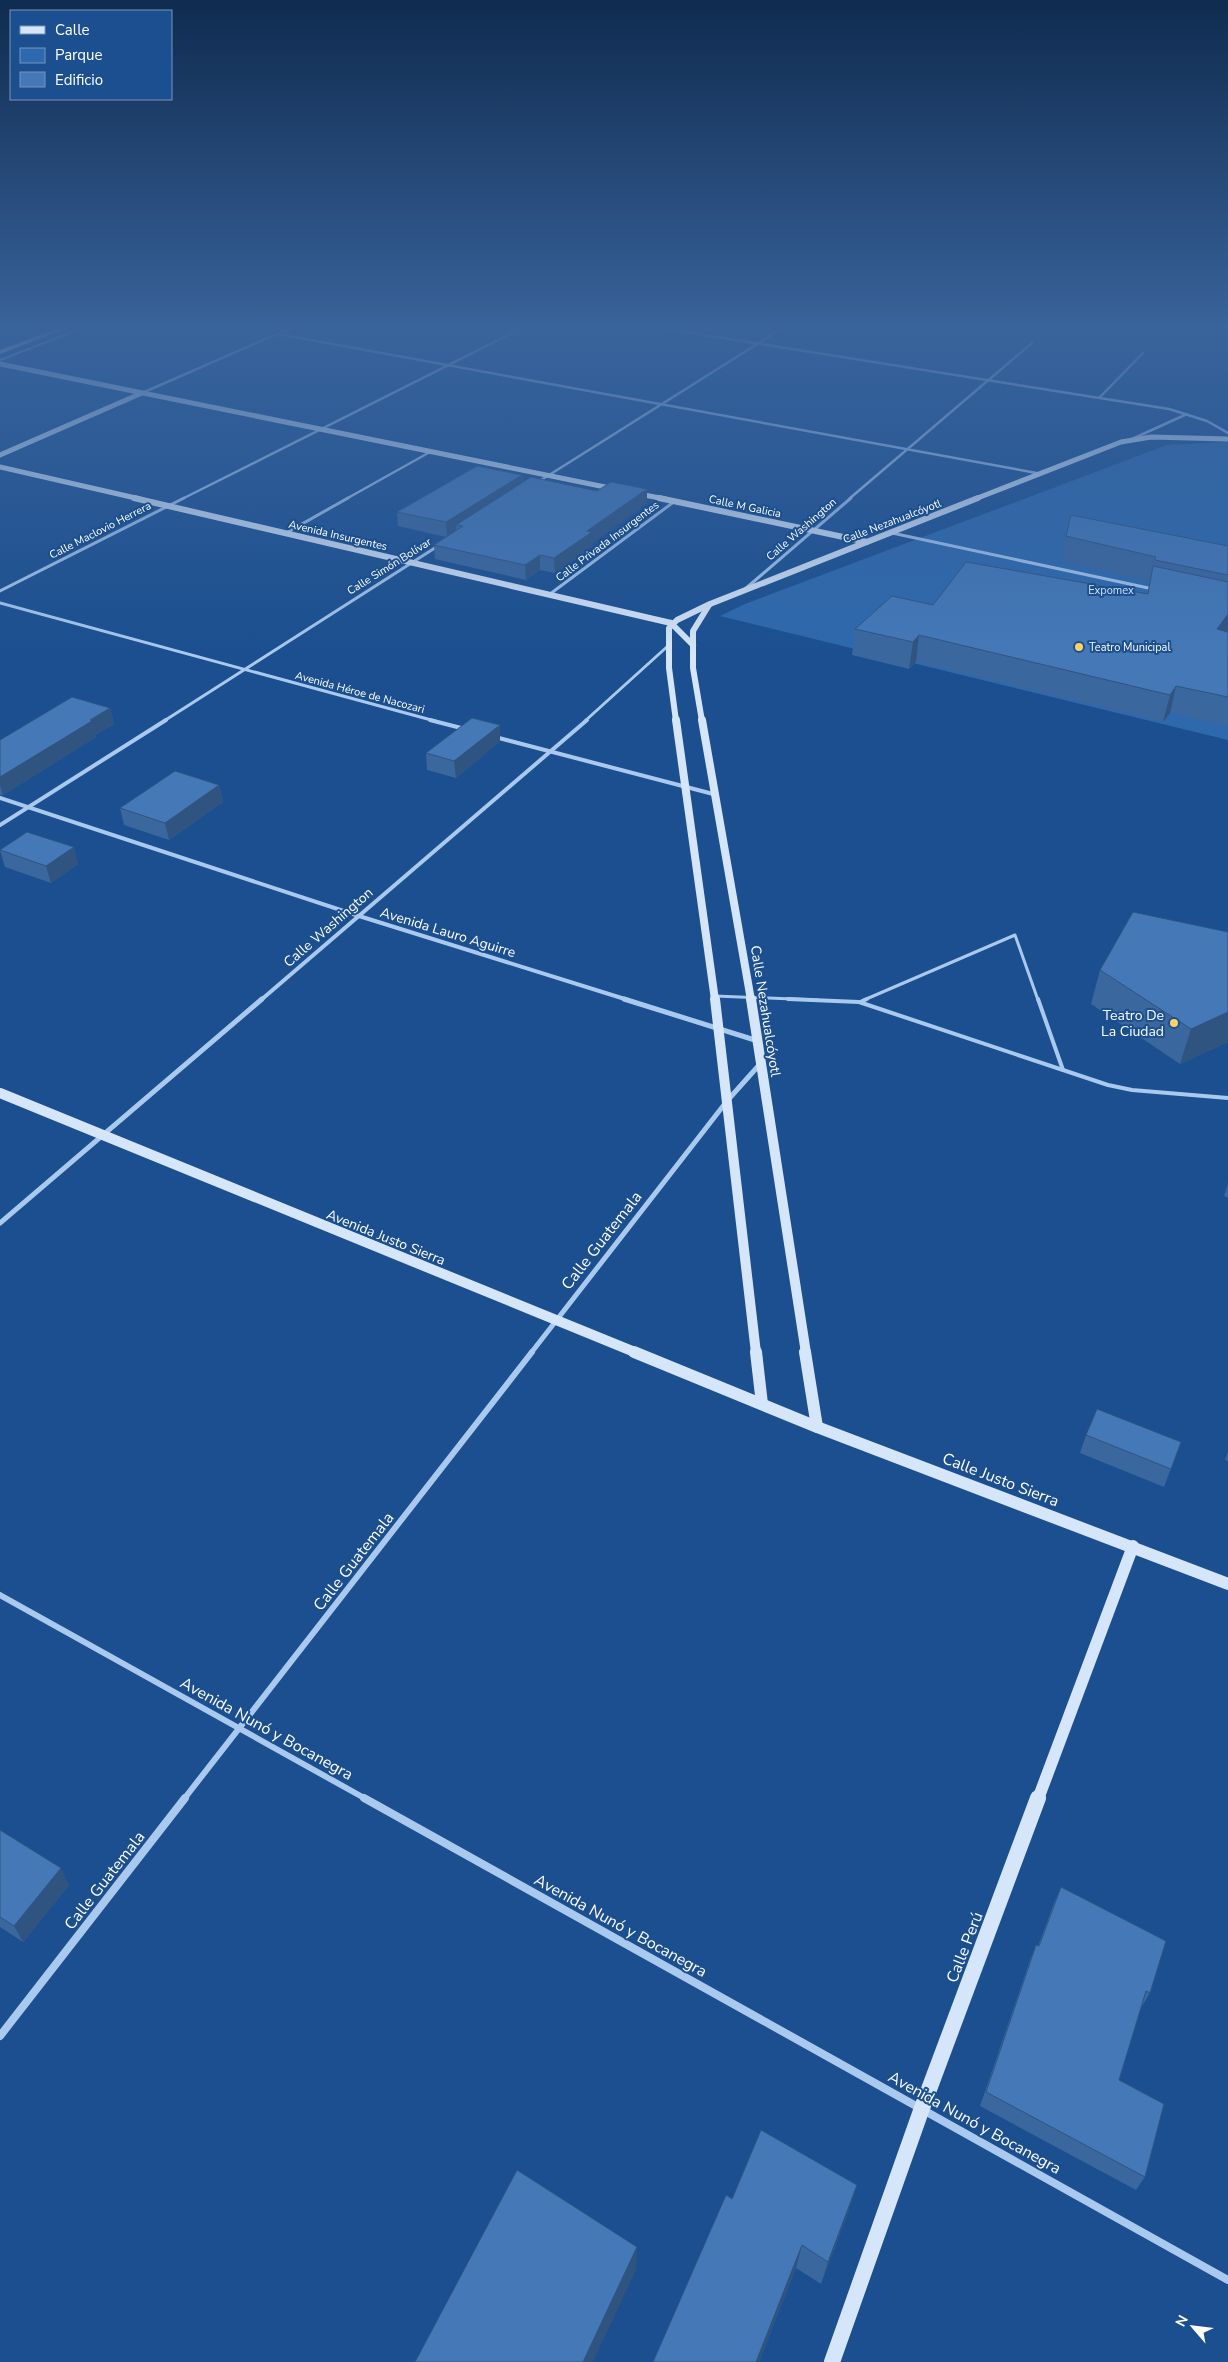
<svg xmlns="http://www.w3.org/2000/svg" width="1228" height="2362" font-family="'Nunito Sans',sans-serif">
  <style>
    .green { fill: #2e69ad }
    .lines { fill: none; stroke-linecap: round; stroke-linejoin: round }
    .lane-far2 { stroke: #a9c9ee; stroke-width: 2 }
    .lane-far1 { stroke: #a9c9ee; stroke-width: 3 }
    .lane { stroke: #a9c9ee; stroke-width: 4 }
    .street-far5 { stroke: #a9c9ee; stroke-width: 2.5 }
    .street-far4 { stroke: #a9c9ee; stroke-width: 3 }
    .street-far3 { stroke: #a9c9ee; stroke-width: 4 }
    .street-far2 { stroke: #a9c9ee; stroke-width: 5 }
    .street-far1 { stroke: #a9c9ee; stroke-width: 6 }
    .street { stroke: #a9c9ee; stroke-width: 8 }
    .secondary-far5 { stroke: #d6e6fa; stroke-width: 5 }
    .secondary-far4 { stroke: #d6e6fa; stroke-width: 6 }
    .secondary-far3 { stroke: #d6e6fa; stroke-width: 8 }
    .secondary-far2 { stroke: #d6e6fa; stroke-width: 10 }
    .secondary-far1 { stroke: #d6e6fa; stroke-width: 12 }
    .secondary { stroke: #d6e6fa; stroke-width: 16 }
    .highway { fill: #fff; fill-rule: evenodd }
    .wall { fill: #3a679d }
    .shaded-wall { fill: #305480 }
    .building { fill: #4478b7; stroke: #305480 }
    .poi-dot { fill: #ffd166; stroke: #1b4f8f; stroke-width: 2 }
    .labels { text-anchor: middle; stroke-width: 4; stroke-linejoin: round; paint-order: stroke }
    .far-street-label { font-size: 11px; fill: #fff; stroke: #1b4f8f }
    .far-park-label { font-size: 11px; fill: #cfe3fa; stroke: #1b4f8f }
    .far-poi-label { font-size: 11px; fill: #fff; stroke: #1b4f8f; text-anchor: start }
    .street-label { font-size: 14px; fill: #fff; stroke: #1b4f8f }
    .poi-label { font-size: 14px; fill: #fff; stroke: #1b4f8f; text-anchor: end }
    .near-street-label { font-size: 16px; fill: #fff; stroke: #1b4f8f }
  </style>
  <rect width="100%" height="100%" fill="#1b4f8f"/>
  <path class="green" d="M 1228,442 L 1228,740 L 720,616 L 745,604 L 1167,445 Z"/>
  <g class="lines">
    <path class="lane-far2" d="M 0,360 L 93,324"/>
    <g class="lane-far1">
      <path d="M 715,996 L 818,1000"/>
      <path d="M 864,1000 L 1015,935 L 1038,1000"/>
    </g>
    <g class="lane">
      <path d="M 788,999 L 859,1002 L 1108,1085 L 1132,1090 L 1228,1098"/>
      <path d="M 1038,999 L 1063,1070"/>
      <path d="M 860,1002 L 867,999"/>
    </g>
    <g class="street-far5">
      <path d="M 635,324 L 1169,409 L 1207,421 L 1228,433"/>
      <path d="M 278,334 L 1042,474"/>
      <path d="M 142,393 L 300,324"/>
      <path d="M 1100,397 L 1143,353"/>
      <path d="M 1132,439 L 1187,414"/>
      <path d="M 538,482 L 789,324"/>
      <path d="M 182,499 L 530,324"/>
      <path d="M 346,499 L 430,452"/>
      <path d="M 849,499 L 1032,343"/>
    </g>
    <g class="street-far4">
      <path d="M 286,533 L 348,498"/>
      <path d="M 892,533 L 1153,589"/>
      <path d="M 745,589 L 851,498"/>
      <path d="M 0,591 L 184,498"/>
      <path d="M 550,594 L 675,501"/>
      <path d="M 0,603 L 435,721"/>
      <path d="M 164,721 L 438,546"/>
      <path d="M 585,721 L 669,645"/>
    </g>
    <g class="street-far3">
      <path d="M 430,720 L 465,729"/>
      <path d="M 495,737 L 717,795"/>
      <path d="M 0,798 L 359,916 L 628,1000"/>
      <path d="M 0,825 L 166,720"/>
      <path d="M 261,1000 L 587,720"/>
    </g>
    <g class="street-far2">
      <path d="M 624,999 L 758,1041"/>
      <path d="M 0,1223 L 262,999"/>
      <path d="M 531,1353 L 727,1101 L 760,1064"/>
    </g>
    <g class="street-far1">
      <path d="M 0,1595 L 366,1799"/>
      <path d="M 184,1799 L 532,1352"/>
    </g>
    <g class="street">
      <path d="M 364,1798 L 1228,2280"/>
      <path d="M 0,2036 L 185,1798"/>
    </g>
    <g class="secondary-far5">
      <path d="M 0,364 L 615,489"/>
      <path d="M 0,455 L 142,393"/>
      <path d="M 0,467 L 140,499"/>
      <path d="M 634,493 L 665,499"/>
      <path d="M 975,499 L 1121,442 L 1151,437 L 1228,439"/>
    </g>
    <g class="secondary-far4">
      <path d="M 134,498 L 671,623"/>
      <path d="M 659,498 L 867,542"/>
      <path d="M 671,623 L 693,645"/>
      <path d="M 676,721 L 669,668 L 669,628 L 677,620 L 710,604 L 978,498"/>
      <path d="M 702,721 L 693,668 L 693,631 L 709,605"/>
    </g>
    <g class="secondary-far3">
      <path d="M 676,720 L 715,1000"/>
      <path d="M 702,720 L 751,1000"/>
    </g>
    <g class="secondary-far2">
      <path d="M 715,999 L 756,1353"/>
      <path d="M 751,999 L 806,1353"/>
      <path d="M 0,1093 L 637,1353"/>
    </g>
    <g class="secondary-far1">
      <path d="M 634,1352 L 817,1427 L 1228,1584"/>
      <path d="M 756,1352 L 762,1404"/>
      <path d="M 805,1352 L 817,1427"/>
      <path d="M 1038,1799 L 1133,1546"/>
    </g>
    <path class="secondary" d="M 832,2362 L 922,2108 L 1038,1798"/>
    <path class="highway" d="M 70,324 L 78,324 L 0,354 L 0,350 Z"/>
  </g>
  <g class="wall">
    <path d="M 522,475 L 523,482 L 597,491 L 647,489 L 647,503 L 592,543 L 592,547 L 555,573 L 540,570 L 526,580 L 435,559 L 434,545 L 446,537 L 398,526 L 397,512 Z"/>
    <path d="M 1066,536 L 1228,546 L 1228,630 L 1227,631 L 1228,632 L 1228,726 L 1170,713 L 1163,722 L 916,662 L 909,669 L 852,655 L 855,629 L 933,605 L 1147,594 L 1150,581 L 1062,561 Z"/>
    <path d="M 110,708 L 114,724 L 95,735 L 96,737 L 3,795 L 0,795 L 0,740 Z"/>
    <path d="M 500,741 L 456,778 L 427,770 L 426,753 Z"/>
    <path d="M 219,785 L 223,802 L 169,840 L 124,825 L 120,808 Z"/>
    <path d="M 0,850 L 78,864 L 51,883 L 5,867 Z"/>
    <path d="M 1228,932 L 1228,1042 L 1180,1064 L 1091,1004 L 1100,970 Z"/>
    <path d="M 1228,1183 L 1228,1198 L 1224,1196 Z"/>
    <path d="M 1086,1435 L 1181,1442 L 1164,1487 L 1080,1453 Z"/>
    <path d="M 1228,1452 L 1228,1461 L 1225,1460 Z"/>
    <path d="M 0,1830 L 69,1885 L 23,1942 L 0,1927 Z"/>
    <path d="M 1061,1887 L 1150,1993 L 1141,2008 L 1119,2080 L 1145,2177 L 1136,2190 L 980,2106 L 1030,1960 L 1036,1945 L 1038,1946 L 1054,1903 Z"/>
    <path d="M 732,2199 L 849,2210 L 821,2284 L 796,2268 L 759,2362 L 653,2362 Z"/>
  </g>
  <g class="shaded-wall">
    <path d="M 522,475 L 523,489 L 463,526 L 456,525 L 456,531 L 447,537 L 446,522 Z"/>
    <path d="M 647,489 L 647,503 L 592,543 L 592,547 L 555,573 L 554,558 L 587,531 Z"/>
    <path d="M 540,555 L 540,570 L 526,580 L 525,565 Z"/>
    <path d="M 1228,614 L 1228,630 L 1210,655 L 1217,629 Z"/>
    <path d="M 919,635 L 916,662 L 909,669 L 913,642 Z"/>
    <path d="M 1176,686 L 1170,713 L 1163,722 L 1170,695 Z"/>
    <path d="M 110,708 L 114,724 L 95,735 L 96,737 L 3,795 L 0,785 L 0,777 Z"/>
    <path d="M 500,725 L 500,741 L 456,778 L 454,761 Z"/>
    <path d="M 219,785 L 223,802 L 169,840 L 165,823 Z"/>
    <path d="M 74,847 L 78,864 L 51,883 L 46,866 Z"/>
    <path d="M 1228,1012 L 1228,1042 L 1180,1064 L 1191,1029 Z"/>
    <path d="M 61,1868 L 69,1885 L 23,1942 L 14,1926 Z"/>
    <path d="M 857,2185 L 849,2210 L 821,2284 L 828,2262 Z"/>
    <path d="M 802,2245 L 796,2268 L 759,2362 L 756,2362 Z"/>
    <path d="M 637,2247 L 636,2270 L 593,2362 L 583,2362 Z"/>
  </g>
  <g class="building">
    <path d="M 477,466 L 522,475 L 446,522 L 397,512 Z"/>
    <path d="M 531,477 L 597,491 L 611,482 L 647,489 L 587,531 L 592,532 L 554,558 L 540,555 L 525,565 L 434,545 L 463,526 L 456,525 Z"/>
    <path d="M 1071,515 L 1228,546 L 1228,575 L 1155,560 L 1156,557 L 1066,536 Z"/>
    <path d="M 966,562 L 1148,594 L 1153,566 L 1228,582 L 1228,614 L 1217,629 L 1228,632 L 1228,697 L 1176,686 L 1170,695 L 919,635 L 913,642 L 855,629 L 892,596 L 933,605 Z"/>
    <path d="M 72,697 L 110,708 L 90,720 L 92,721 L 0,777 L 0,740 Z"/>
    <path d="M 472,718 L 500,725 L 454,761 L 426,753 Z"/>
    <path d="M 175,771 L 219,785 L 165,823 L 120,808 Z"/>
    <path d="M 27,832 L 74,847 L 46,866 L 0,850 Z"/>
    <path d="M 1133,912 L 1228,932 L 1228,1012 L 1191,1029 L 1100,970 Z"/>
    <path d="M 1097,1409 L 1181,1442 L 1171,1469 L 1086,1435 Z"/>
    <path d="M 0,1830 L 61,1868 L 14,1926 L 0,1917 Z"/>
    <path d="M 1061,1887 L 1166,1941 L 1150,1993 L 1146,1991 L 1119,2080 L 1164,2104 L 1145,2177 L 986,2092 L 1036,1945 L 1039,1946 Z"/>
    <path d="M 761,2130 L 857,2185 L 828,2262 L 802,2245 L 756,2362 L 653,2362 L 726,2195 L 732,2199 Z"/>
    <path d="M 517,2170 L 637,2247 L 583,2362 L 415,2362 Z"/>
  </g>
  <linearGradient id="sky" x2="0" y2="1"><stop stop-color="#0f2b4f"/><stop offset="0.5" stop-color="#39639b"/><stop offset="1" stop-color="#39639b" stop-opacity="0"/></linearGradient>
  <rect width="1228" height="654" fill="url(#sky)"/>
  <g class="poi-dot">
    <circle cx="1079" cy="647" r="5"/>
    <circle cx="1174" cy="1023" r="5"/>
  </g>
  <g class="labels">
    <g class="far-street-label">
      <text transform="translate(745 506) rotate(12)" y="4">Calle M Galicia</text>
      <text transform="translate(892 521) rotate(-21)" y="4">Calle Nezahualcóyotl</text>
      <text transform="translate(801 529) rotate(-41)" y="4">Calle Washington</text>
      <text transform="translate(100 530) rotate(-27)" y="4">Calle Maclovio Herrera</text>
      <text transform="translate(338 535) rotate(13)" y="4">Avenida Insurgentes</text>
      <text transform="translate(607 541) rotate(-37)" y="4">Calle Privada Insurgentes</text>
      <text transform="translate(389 566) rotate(-32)" y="4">Calle Simón Bolívar</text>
      <text transform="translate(360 692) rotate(15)" y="4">Avenida Héroe de Nacozari</text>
    </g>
    <g class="far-park-label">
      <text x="1111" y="594">Expomex</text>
    </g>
    <g class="far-poi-label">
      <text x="1089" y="651">Teatro Municipal</text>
    </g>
    <g class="street-label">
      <text transform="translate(328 927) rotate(-41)" y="5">Calle Washington</text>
      <text transform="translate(448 932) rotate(17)" y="5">Avenida Lauro Aguirre</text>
      <text transform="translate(766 1011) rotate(81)" y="5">Calle Nezahualcóyotl</text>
      <text transform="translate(386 1237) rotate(22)" y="5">Avenida Justo Sierra</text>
    </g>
    <g class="poi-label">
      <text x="1164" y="1020">Teatro De<tspan x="1164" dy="16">La Ciudad</tspan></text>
    </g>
    <g class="near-street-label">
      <text transform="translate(601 1240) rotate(-52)" y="6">Calle Guatemala</text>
      <text transform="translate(1001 1479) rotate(21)" y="6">Calle Justo Sierra</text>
      <text transform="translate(353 1561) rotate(-52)" y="6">Calle Guatemala</text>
      <text transform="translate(267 1728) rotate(29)" y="6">Avenida Nunó y Bocanegra</text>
      <text transform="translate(104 1880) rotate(-52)" y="6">Calle Guatemala</text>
      <text transform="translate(621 1925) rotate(29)" y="6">Avenida Nunó y Bocanegra</text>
      <text transform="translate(964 1947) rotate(-69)" y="6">Calle Perú</text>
      <text transform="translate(975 2122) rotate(29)" y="6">Avenida Nunó y Bocanegra</text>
    </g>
  </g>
  <rect x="10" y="10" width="162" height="90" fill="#1b4f8f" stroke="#7695bc"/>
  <rect x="20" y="26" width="25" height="8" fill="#d6e6fa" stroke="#7695bc"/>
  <text x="55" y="35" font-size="15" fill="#ffffff">Calle</text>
  <rect x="20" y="48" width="25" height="15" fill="#2e69ad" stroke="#7695bc"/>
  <text x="55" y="60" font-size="15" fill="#ffffff">Parque</text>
  <rect x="20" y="72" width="25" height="15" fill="#4478b7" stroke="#7695bc"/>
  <text x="55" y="85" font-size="15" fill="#ffffff">Edificio</text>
  <g transform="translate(1193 2327) rotate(298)" stroke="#1b4f8f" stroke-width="4" paint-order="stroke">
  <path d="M0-4L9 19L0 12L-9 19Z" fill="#ffffff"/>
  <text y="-8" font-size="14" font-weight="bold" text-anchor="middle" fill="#ffffff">N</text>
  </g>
</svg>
